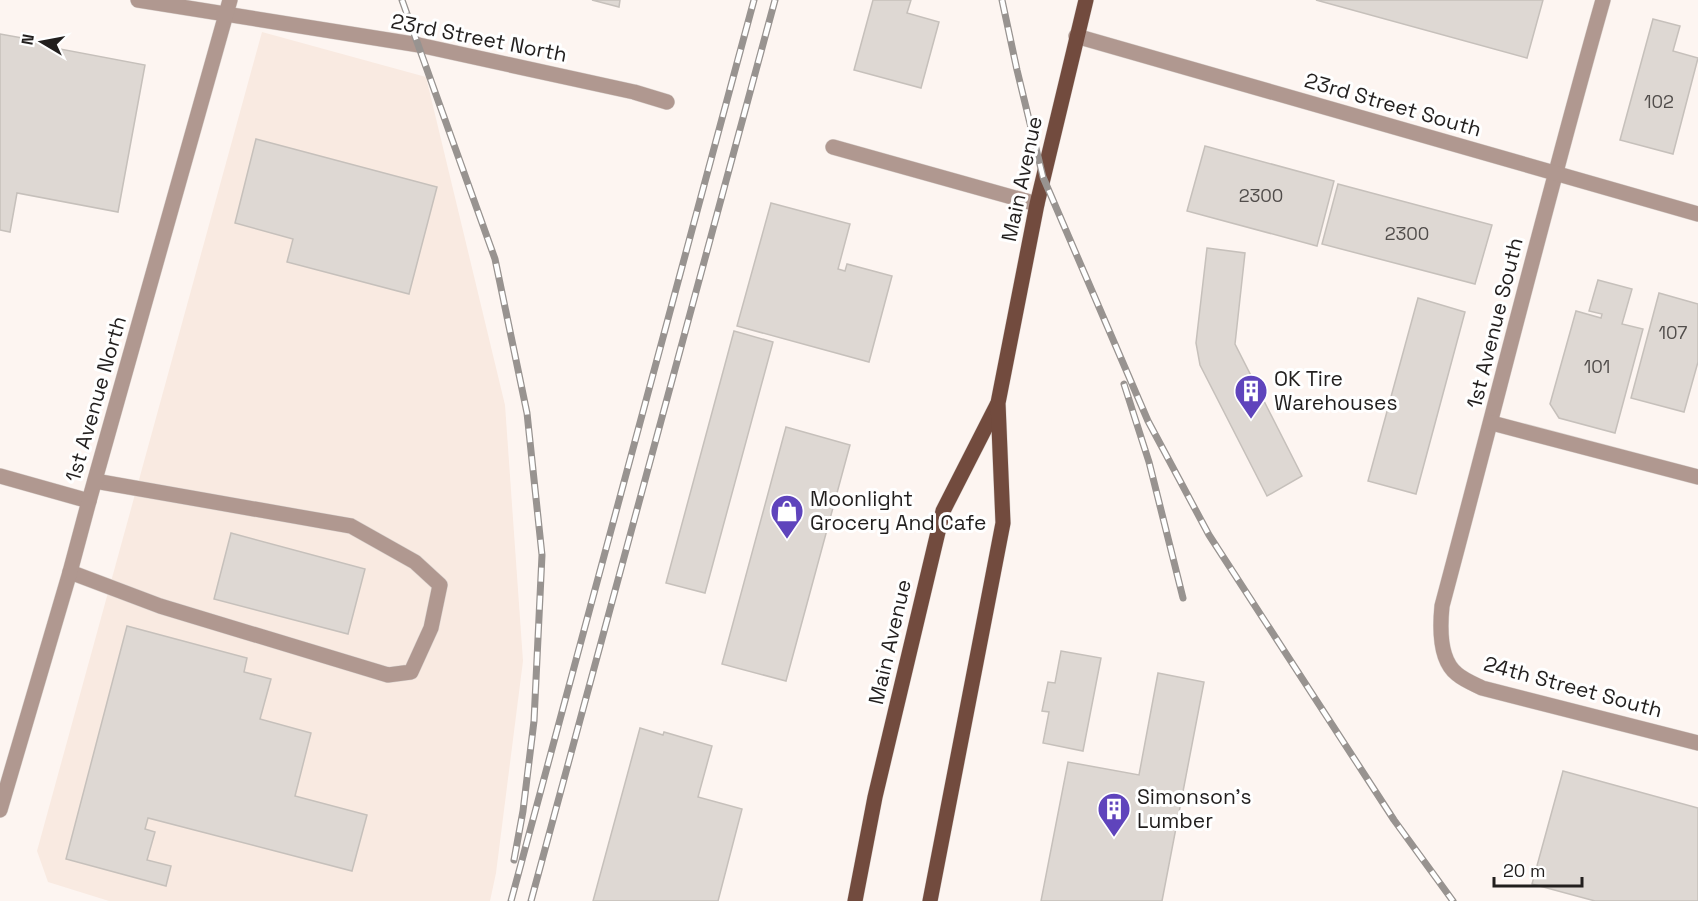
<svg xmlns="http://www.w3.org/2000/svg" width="1698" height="901" font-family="'Space Grotesk',sans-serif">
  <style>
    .built { fill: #f9eae1 }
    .building { fill: #ded8d3; stroke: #c6c0bb; stroke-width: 1.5 }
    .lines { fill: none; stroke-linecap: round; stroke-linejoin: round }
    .minor-casing { stroke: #dad3cf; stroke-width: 16 }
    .major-casing { stroke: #dad3cf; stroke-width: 16 }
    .minor { stroke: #b09890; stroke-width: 15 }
    .major { stroke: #724b3e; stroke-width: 15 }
    .rail-casing { stroke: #989390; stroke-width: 7 }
    .rail { stroke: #fff; stroke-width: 4.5; stroke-dasharray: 14; stroke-linecap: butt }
    .labels { text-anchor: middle; stroke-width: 6; stroke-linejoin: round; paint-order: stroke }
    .number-label { font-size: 18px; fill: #514d4b }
    .street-label { font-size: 21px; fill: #221f1e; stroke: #fff }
    .poi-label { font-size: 21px; fill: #221f1e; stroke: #fff; text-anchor: start }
  </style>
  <rect width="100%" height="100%" fill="#fdf5f1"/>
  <path class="built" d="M 262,32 L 426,77 L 505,405 L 523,661 L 496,873 L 490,901 L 109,901 L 48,882 L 37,851 Z"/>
  <g class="building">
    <path d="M 592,0 L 620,0 L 619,7 Z"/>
    <path d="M 873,0 L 911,0 L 907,13 L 939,22 L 921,88 L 854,70 Z"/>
    <path d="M 1316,0 L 1543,0 L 1527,58 Z"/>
    <path d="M 1653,19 L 1680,26 L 1673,51 L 1698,58 L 1673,154 L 1620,140 Z"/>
    <path d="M 0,34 L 45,42 L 44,46 L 145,65 L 118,212 L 17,193 L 10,232 L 0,230 Z"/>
    <path d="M 256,139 L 437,187 L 409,294 L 287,262 L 293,239 L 235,223 Z"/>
    <path d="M 1205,146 L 1334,181 L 1317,246 L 1187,211 Z"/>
    <path d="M 1338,184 L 1492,225 L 1475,284 L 1322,244 Z"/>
    <path d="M 771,203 L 850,224 L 838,269 L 845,271 L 847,264 L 892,276 L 869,362 L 737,326 Z"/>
    <path d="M 1207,248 L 1245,253 L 1235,344 L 1302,476 L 1267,496 L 1200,365 L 1196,343 Z"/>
    <path d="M 1598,280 L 1632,289 L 1622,324 L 1643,329 L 1615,433 L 1559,418 L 1550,404 L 1576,311 L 1601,318 L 1602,314 L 1589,311 Z"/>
    <path d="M 1659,293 L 1698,304 L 1698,362 L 1684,412 L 1631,398 Z"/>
    <path d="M 1418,298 L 1465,312 L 1416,494 L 1368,481 Z"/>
    <path d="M 734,331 L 773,342 L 705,593 L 666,583 Z"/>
    <path d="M 786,427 L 850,445 L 786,681 L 722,664 Z"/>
    <path d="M 231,533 L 365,569 L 348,634 L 214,599 Z"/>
    <path d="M 127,626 L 247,658 L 244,672 L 271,679 L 260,719 L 311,733 L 295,796 L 367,815 L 352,871 L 148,818 L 145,829 L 155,832 L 147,860 L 171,866 L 166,886 L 66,859 Z"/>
    <path d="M 1061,651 L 1101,658 L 1083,751 L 1043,743 L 1049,712 L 1042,711 L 1048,682 L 1055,683 Z"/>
    <path d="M 1158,673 L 1204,682 L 1162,901 L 1041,901 L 1068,762 L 1139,775 Z"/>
    <path d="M 640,728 L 663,735 L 664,732 L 712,746 L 698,797 L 742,809 L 718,901 L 593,901 Z"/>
    <path d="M 1563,771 L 1698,808 L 1698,901 L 1595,901 L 1532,884 Z"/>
  </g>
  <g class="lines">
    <g class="minor-casing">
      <g id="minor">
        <path d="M 138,0 L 419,45 L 634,92 L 667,102"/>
        <path d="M 1603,0 C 1546,201 1496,404 1442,606 C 1440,626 1439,660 1457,674 C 1464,680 1474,684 1482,688 L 1698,743"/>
        <path d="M 1076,36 L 1698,214"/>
        <path d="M 833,147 L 1037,204"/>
        <path d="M 1492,423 L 1698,477"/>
        <path d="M 0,476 L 89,501"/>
        <path d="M 70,572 L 160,606 L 388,675 L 411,672 L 431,628 L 440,585 L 415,562 L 351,526 L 95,481"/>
        <path d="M 0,810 L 70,572 L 89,501 L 230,0"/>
      </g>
    </g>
    <g class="major-casing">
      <g id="major">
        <path d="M 855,901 L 875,797 L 943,511 L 997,405"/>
        <path d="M 930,901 L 1003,523 L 998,403 L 1037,204 L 1086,0"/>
      </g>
    </g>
    <use href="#minor" class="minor"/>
    <use href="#major" class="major"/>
    <g class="rail-casing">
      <g id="rail">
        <path d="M 402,0 L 495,259 L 527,413 L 542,555 L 534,721 L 523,811 L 514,860"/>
        <path d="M 1002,0 L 1017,70 L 1043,177 L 1148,421 L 1209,535 L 1394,820 L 1453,901"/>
        <path d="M 1124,384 L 1149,462 L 1183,598"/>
        <path d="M 511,901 L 754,0"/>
        <path d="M 531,901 L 775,0"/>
      </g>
    </g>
    <use href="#rail" class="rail"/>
  </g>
  <defs>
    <g id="building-pin" transform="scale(1.725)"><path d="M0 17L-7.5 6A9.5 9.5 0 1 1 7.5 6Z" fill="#5f44bc" stroke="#fff"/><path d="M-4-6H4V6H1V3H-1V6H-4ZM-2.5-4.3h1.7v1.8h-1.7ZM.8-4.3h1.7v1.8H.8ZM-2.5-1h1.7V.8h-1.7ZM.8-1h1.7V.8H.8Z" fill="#fff"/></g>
    <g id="shop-pin" transform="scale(1.725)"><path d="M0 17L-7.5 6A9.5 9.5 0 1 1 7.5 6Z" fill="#5f44bc" stroke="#fff"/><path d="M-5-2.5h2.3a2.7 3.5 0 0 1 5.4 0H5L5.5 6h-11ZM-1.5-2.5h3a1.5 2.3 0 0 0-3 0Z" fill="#fff"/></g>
  </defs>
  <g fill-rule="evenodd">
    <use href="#building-pin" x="1251" y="391"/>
    <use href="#shop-pin" x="787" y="511"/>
    <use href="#building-pin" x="1114" y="809"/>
  </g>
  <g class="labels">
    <g class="number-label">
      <text x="1659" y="108">102</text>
      <text x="1261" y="202">2300</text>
      <text x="1407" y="240">2300</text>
      <text x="1673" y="339">107</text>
      <text x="1597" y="373">101</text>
    </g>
    <g class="street-label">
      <text transform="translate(479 38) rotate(11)" y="7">23rd Street North</text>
      <text transform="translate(1393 105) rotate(16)" y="7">23rd Street South</text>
      <text transform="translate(1022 179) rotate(-78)" y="7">Main Avenue</text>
      <text transform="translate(1495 323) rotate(-76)" y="7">1st Avenue South</text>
      <text transform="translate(96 399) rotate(-74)" y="7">1st Avenue North</text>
      <text transform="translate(890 642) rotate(-77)" y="7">Main Avenue</text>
      <text transform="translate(1573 687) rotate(15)" y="7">24th Street South</text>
    </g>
    <g class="poi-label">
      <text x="1274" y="386">OK Tire<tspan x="1274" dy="24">Warehouses</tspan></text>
      <text x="810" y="506">Moonlight<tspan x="810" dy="24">Grocery And Cafe</tspan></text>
      <text x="1137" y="804">Simonson's<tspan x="1137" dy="24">Lumber</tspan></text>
    </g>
  </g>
  <g transform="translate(42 42) rotate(280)" stroke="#ffffff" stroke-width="4.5" paint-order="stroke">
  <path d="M0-4.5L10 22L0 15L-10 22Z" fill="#221f1e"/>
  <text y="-9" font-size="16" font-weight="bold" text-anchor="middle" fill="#221f1e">N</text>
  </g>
  <path d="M1494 877v9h88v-9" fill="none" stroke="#221f1e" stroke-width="3"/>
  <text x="1503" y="877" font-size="18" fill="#221f1e" stroke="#ffffff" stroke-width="4.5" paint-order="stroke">20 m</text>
</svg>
